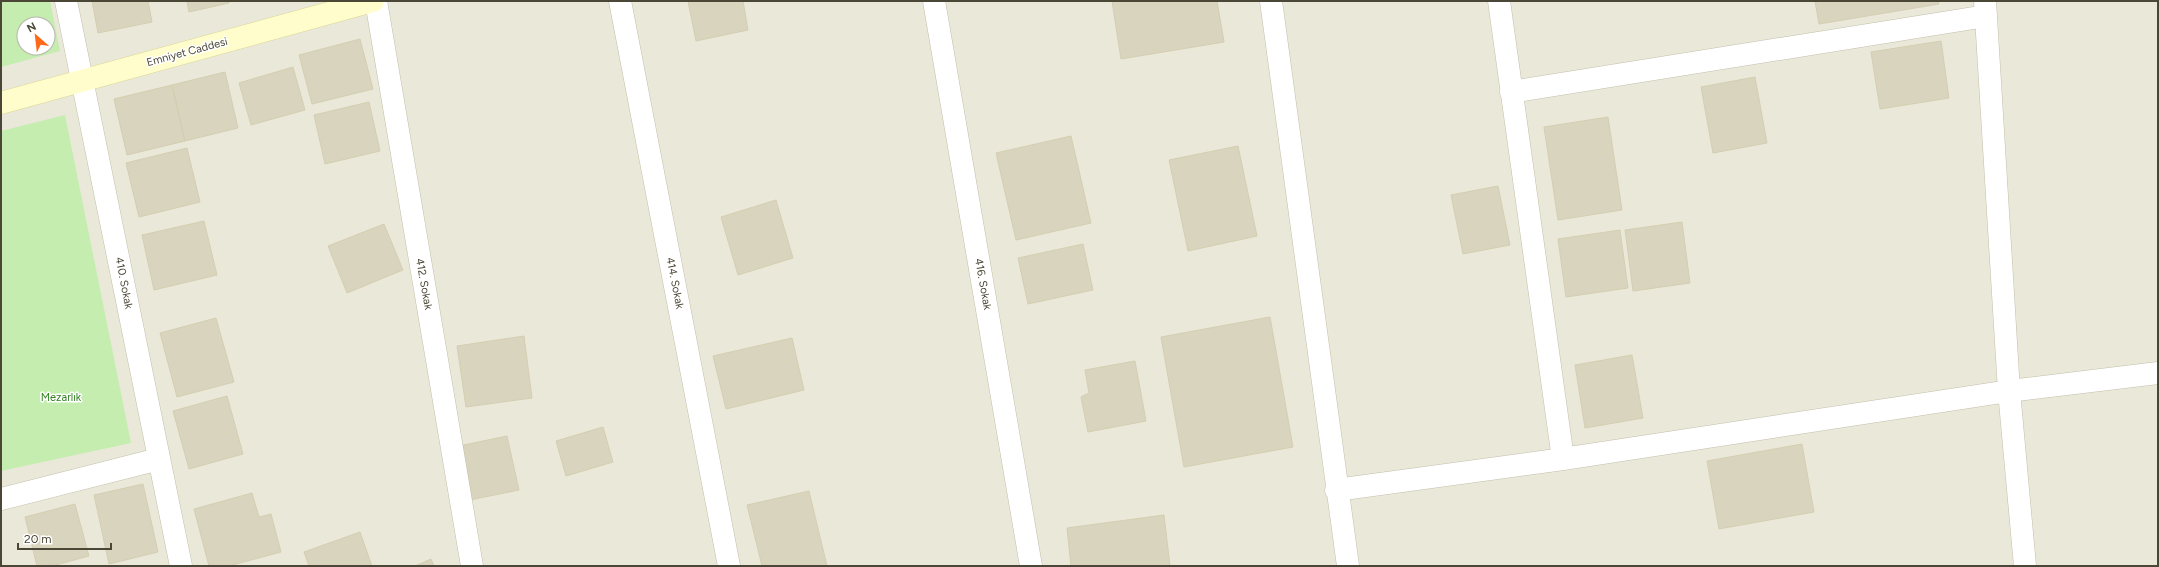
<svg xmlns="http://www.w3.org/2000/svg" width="2159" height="567" viewBox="0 0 2159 567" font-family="Figtree,sans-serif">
	<rect width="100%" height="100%" fill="#f6f5ea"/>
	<!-- residential -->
	<path fill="#eae8d8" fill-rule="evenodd" d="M 1,1 L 2158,1 L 2158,566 L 1,566 ZM 24,24 L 48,24 L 48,48 L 24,48 Z"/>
	<!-- green -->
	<path fill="#c5edb0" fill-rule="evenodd" d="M 1,1 L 50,1 L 60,51 L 1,67 ZM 24,24 L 48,24 L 48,48 L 24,48 Z
		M 65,115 L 131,443 L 1,471 L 1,131 Z"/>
	<!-- building -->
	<path fill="#d9d4be" stroke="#d4ceb1" d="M 92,1 L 148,1 L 152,22 L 98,33 Z
		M 187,1 L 229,1 L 229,3 L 189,12 Z
		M 688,1 L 743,1 L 748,30 L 696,41 Z
		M 1112,1 L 1217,1 L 1224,42 L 1121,59 Z
		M 1815,1 L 1938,1 L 1939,4 L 1819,24 Z
		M 360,39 L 373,89 L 312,104 L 299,55 Z
		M 1941,41 L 1949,98 L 1880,109 L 1871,52 Z
		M 293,67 L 305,110 L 251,125 L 239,83 Z
		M 225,72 L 238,128 L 185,141 L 172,85 Z
		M 1755,77 L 1767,143 L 1713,153 L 1701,87 Z
		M 172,85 L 185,141 L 127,155 L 114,99 Z
		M 369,102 L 380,151 L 325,164 L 314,115 Z
		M 1608,117 L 1622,210 L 1558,220 L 1544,127 Z
		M 1071,136 L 1091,223 L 1016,240 L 996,153 Z
		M 1238,146 L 1257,236 L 1188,251 L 1169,160 Z
		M 187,148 L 200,202 L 139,217 L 126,163 Z
		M 1498,186 L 1510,245 L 1463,254 L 1451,195 Z
		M 776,200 L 793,258 L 738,275 L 721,217 Z
		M 204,221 L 217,275 L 154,290 L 142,235 Z
		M 1682,222 L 1690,283 L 1633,291 L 1625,230 Z
		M 384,224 L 403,270 L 347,293 L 328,246 Z
		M 1620,230 L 1628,288 L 1566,297 L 1558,239 Z
		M 1083,244 L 1093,290 L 1028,304 L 1018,258 Z
		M 1270,317 L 1293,447 L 1184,467 L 1161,337 Z
		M 216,318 L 234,382 L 177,397 L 160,333 Z
		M 524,336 L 532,398 L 466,407 L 457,346 Z
		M 792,338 L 804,390 L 726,409 L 713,356 Z
		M 1632,355 L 1643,418 L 1585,428 L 1575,365 Z
		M 1135,361 L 1146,421 L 1088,432 L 1081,397 L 1089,393 L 1085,370 Z
		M 227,396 L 243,454 L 189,469 L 173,411 Z
		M 603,427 L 613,462 L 566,476 L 556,441 Z
		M 507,436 L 519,490 L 470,500 L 459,446 Z
		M 1802,444 L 1814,512 L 1719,529 L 1707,461 Z
		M 143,484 L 158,552 L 109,564 L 94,495 Z
		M 809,491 L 827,566 L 762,566 L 747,505 Z
		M 252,493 L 259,517 L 271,514 L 281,552 L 229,566 L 209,566 L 194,509 Z
		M 75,504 L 89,556 L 52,566 L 37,566 L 25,517 Z
		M 1164,515 L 1170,566 L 1071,566 L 1067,528 Z
		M 360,532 L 372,566 L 309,566 L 304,552 Z
		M 431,559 L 434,566 L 415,566 Z"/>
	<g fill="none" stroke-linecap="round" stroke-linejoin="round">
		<!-- street casing -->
		<g stroke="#c3bfac" stroke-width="23">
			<path id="street" d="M 66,1 L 181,566
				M 376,1 L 472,566
				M 620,1 L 729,566
				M 934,1 L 1031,566
				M 1271,1 L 1348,566
				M 1499,1 L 1563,459
				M 1985,1 L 2009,391 L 2025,566
				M 1511,92 L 1986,16
				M 1336,490 L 1563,459 L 2009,391 L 2158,373
				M 1,499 L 159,459"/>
		</g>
		<!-- secondary casing -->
		<g stroke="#d9d597" stroke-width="23">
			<path id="secondary" d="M 1,103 L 373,1"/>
		</g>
		<!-- street -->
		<use href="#street" stroke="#fff" stroke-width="22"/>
		<!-- secondary -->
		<use href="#secondary" stroke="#fffdcb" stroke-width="22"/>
	</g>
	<g text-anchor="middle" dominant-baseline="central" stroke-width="3" stroke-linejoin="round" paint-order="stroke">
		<!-- street labels -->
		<g font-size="11" fill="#4b4737" stroke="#fff">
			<text transform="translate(187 52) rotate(-15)">Emniyet Caddesi</text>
			<text transform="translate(124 283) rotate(79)">410. Sokak</text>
			<text transform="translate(675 283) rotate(79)">414. Sokak</text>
			<text transform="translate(424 284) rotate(80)">412. Sokak</text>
			<text transform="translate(983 284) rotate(80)">416. Sokak</text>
		</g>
		<!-- park labels -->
		<g font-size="11" fill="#358225" stroke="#fff">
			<text x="61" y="397">Mezarlık</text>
		</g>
	</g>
	<!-- border -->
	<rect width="2159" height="567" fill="none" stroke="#4b4737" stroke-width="4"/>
	<!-- north arrow -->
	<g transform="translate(36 36) rotate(332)"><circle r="19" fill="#ffffff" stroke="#b7b5af"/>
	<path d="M0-3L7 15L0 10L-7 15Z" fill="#ff6918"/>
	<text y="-6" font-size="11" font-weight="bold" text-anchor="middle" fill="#4b4737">N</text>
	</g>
	<!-- scale -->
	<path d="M18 543v6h93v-6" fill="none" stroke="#4b4737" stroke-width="2"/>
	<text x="24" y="543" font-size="12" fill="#4b4737" stroke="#ffffff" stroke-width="3" paint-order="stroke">20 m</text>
</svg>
